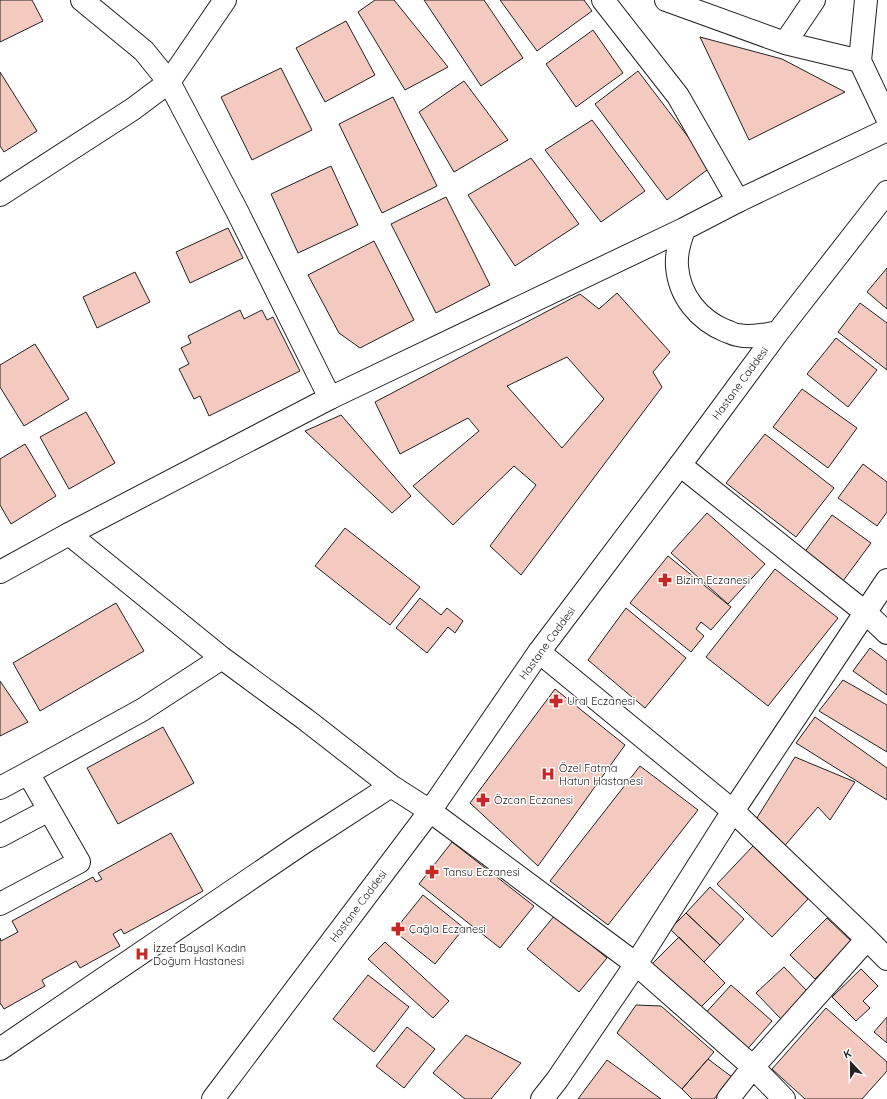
<svg xmlns="http://www.w3.org/2000/svg" width="887" height="1099" viewBox="0 0 887 1099" font-family="Quicksand,sans-serif">
	<rect width="100%" height="100%" fill="#fff"/>
	<!-- building -->
	<path fill="#f3c9c0" stroke="#222" fill-rule="evenodd" d="M 0,0 L 32,0 L 43,21 L 0,42 Z
		M 375,0 L 394,0 L 448,67 L 405,90 L 358,12 Z
		M 424,0 L 484,0 L 523,58 L 481,86 Z
		M 500,0 L 584,0 L 592,11 L 537,51 Z
		M 346,21 L 375,75 L 325,102 L 296,48 Z
		M 593,30 L 623,73 L 576,107 L 546,64 Z
		M 700,37 L 782,59 L 845,92 L 749,140 Z
		M 281,68 L 312,130 L 252,160 L 221,97 Z
		M 638,71 L 711,167 L 667,200 L 595,104 Z
		M 0,72 L 37,131 L 4,152 L 0,146 Z
		M 464,81 L 508,140 L 454,172 L 419,112 Z
		M 393,97 L 437,186 L 382,213 L 339,124 Z
		M 592,120 L 645,191 L 601,222 L 545,150 Z
		M 531,158 L 579,224 L 515,266 L 468,195 Z
		M 331,166 L 358,225 L 298,253 L 271,194 Z
		M 446,197 L 490,285 L 436,313 L 391,224 Z
		M 228,228 L 243,258 L 190,283 L 176,252 Z
		M 374,241 L 414,320 L 360,348 L 339,333 L 308,275 Z
		M 887,268 L 887,309 L 867,292 Z
		M 135,272 L 150,302 L 97,328 L 83,297 Z
		M 617,293 L 670,352 L 653,372 L 662,387 L 521,575 L 490,546 L 536,485 L 514,466 L 453,525 L 413,486 L 479,431 L 468,418 L 400,454 L 375,402 L 580,294 L 599,309 ZM 567,357 L 604,399 L 562,448 L 507,386 Z
		M 860,303 L 887,323 L 887,370 L 838,332 Z
		M 240,310 L 244,319 L 262,310 L 267,320 L 273,317 L 300,371 L 209,416 L 200,396 L 194,399 L 179,369 L 189,364 L 181,348 L 191,343 L 188,336 Z
		M 836,338 L 877,370 L 848,407 L 807,374 Z
		M 35,344 L 69,399 L 24,426 L 0,387 L 0,365 Z
		M 802,389 L 857,428 L 828,468 L 773,427 Z
		M 86,412 L 115,463 L 69,489 L 40,437 Z
		M 341,415 L 411,496 L 392,513 L 305,431 Z
		M 765,434 L 834,488 L 796,537 L 726,483 Z
		M 25,444 L 56,496 L 11,524 L 0,505 L 0,459 Z
		M 863,464 L 887,482 L 887,512 L 877,526 L 838,498 Z
		M 707,513 L 765,564 L 728,604 L 671,553 Z
		M 832,515 L 871,543 L 843,581 L 804,553 Z
		M 345,528 L 420,587 L 390,625 L 315,566 Z
		M 668,556 L 731,607 L 711,630 L 701,622 L 696,629 L 704,636 L 691,652 L 630,603 Z
		M 775,569 L 838,618 L 768,706 L 706,657 Z
		M 420,598 L 441,615 L 447,608 L 463,621 L 455,633 L 448,627 L 427,653 L 396,628 Z
		M 116,603 L 144,651 L 40,711 L 13,663 Z
		M 626,608 L 686,658 L 645,708 L 588,660 Z
		M 870,648 L 887,661 L 887,695 L 853,671 Z
		M 843,680 L 887,705 L 887,752 L 819,711 Z
		M 0,681 L 28,722 L 0,736 Z
		M 555,689 L 625,745 L 538,866 L 470,803 Z
		M 815,717 L 887,768 L 887,800 L 796,743 Z
		M 163,727 L 194,783 L 118,824 L 87,768 Z
		M 795,757 L 855,782 L 830,820 L 818,807 L 781,850 L 755,821 Z
		M 640,766 L 698,810 L 608,925 L 550,881 Z
		M 171,833 L 203,891 L 124,934 L 121,929 L 113,934 L 120,946 L 80,968 L 76,961 L 42,980 L 45,986 L 4,1009 L 1,1004 L 0,1004 L 0,938 L 1,941 L 18,932 L 12,921 L 93,877 L 96,882 L 102,879 L 98,873 Z
		M 452,842 L 534,906 L 500,948 L 419,884 Z
		M 753,846 L 808,899 L 772,937 L 717,884 Z
		M 710,887 L 744,919 L 720,945 L 686,913 Z
		M 423,895 L 464,928 L 435,964 L 394,931 Z
		M 686,913 L 720,945 L 704,962 L 670,929 Z
		M 555,915 L 607,958 L 579,992 L 527,949 Z
		M 827,918 L 852,942 L 815,979 L 790,955 Z
		M 679,937 L 725,983 L 697,1011 L 651,965 Z
		M 385,942 L 449,1001 L 433,1018 L 368,959 Z
		M 784,967 L 809,993 L 781,1019 L 756,993 Z
		M 861,969 L 878,986 L 863,1001 L 870,1008 L 856,1021 L 832,997 Z
		M 368,975 L 409,1007 L 374,1052 L 333,1019 Z
		M 731,985 L 772,1021 L 743,1054 L 702,1017 Z
		M 636,1005 L 661,1006 L 714,1052 L 682,1089 L 617,1033 Z
		M 826,1008 L 887,1062 L 887,1071 L 862,1099 L 805,1099 L 772,1069 Z
		M 887,1017 L 887,1043 L 874,1032 Z
		M 407,1027 L 435,1049 L 404,1088 L 376,1066 Z
		M 466,1035 L 521,1063 L 491,1099 L 465,1099 L 433,1073 Z
		M 708,1059 L 732,1077 L 714,1099 L 692,1099 L 682,1089 Z
		M 607,1060 L 661,1099 L 578,1099 Z"/>
	<g fill="none" stroke-linecap="round" stroke-linejoin="round">
		<!-- minor casing -->
		<g stroke="#222" stroke-width="24">
			<path id="minor" d="M 82,0 L 144,51 L 169,82 L 237,211 L 330,398
				M 603,0 L 678,96 L 738,201
				M 666,0 L 785,43 L 860,61 L 887,118
				M 785,43 L 814,0
				M 860,61 L 866,0
				M 0,195 L 133,109 L 169,82 L 225,0
				M 680,465 L 866,613 L 887,633
				M 69,534 L 222,658 L 305,719 L 391,786 L 430,811 L 636,964 L 753,1067 L 784,1099
				M 539,652 L 733,811 L 867,939 L 887,959
				M 0,788 L 28,773
				M 0,836 L 49,810
				M 0,904 L 79,862 L 28,773 L 142,710 L 222,658
				M 0,1049 L 300,845 L 391,786
				M 542,1099 L 557,1080 L 636,964 L 733,811 L 887,580
				M 728,1099 L 753,1067 L 867,939"/>
		</g>
		<!-- secondary casing -->
		<g stroke="#222" stroke-width="24">
			<path id="secondary" d="M 684,229 C 680,241 676,253 677,266 C 679,296 699,320 726,331 C 730,332 734,335 738,335 C 751,338 765,335 778,332
				M 0,572 L 69,534 L 330,398 L 684,229 L 738,201 L 887,130
				M 213,1099 L 430,811 L 539,652 L 680,465 L 778,332 L 887,192"/>
		</g>
		<!-- minor -->
		<use href="#minor" stroke="#fff" stroke-width="22"/>
		<!-- secondary -->
		<use href="#secondary" stroke="#fff" stroke-width="22"/>
	</g>
	<!-- icons -->
	<defs>
		<g id="pharmacy-bare" transform="scale(1.08)"><path d="M-2-6h4v4h4v4h-4v4h-4v-4h-4v-4h4Z" fill="#c62828" stroke="#fff" stroke-width="2.5" paint-order="stroke"/></g>
		<g id="hospital-bare" transform="scale(1.08)"><path d="M-5-5h3v3.5h4V-5h3V5h-3V1.5h-4V5h-3Z" fill="#c62828" stroke="#fff" stroke-width="2.5" paint-order="stroke"/></g>
	</defs>
	<g fill-rule="evenodd">
		<use href="#pharmacy-bare" x="665" y="580"/>
		<use href="#pharmacy-bare" x="556" y="701"/>
		<use href="#hospital-bare" x="548" y="774"/>
		<use href="#pharmacy-bare" x="483" y="800"/>
		<use href="#pharmacy-bare" x="432" y="872"/>
		<use href="#pharmacy-bare" x="398" y="929"/>
		<use href="#hospital-bare" x="142" y="954"/>
	</g>
	<g text-anchor="middle" dominant-baseline="central" stroke-width="3" stroke-linejoin="round" paint-order="stroke">
		<!-- street labels -->
		<g font-size="11" fill="#222" stroke="#fff">
			<text transform="translate(740 383) rotate(-54)">Hastane Caddesi</text>
			<text transform="translate(547 643) rotate(-54)">Hastane Caddesi</text>
			<text transform="translate(358 906) rotate(-53)">Hastane Caddesi</text>
		</g>
		<!-- poi labels -->
		<g font-size="11" fill="#222" stroke="#fff" text-anchor="start">
			<text x="676" y="580">Bizim Eczanesi</text>
			<text x="567" y="701">Ural Eczanesi</text>
			<text x="559" y="768">Özel Fatma<tspan x="559" dy="13">Hatun Hastanesi</tspan></text>
			<text x="494" y="800">Özcan Eczanesi</text>
			<text x="443" y="872">Tansu Eczanesi</text>
			<text x="409" y="929">Çağla Eczanesi</text>
			<text x="153" y="948">İzzet Baysal Kadın<tspan x="153" dy="13">Doğum Hastanesi</tspan></text>
		</g>
	</g>
	<!-- north arrow -->
	<g transform="translate(851 1063) rotate(338)" stroke="#ffffff" stroke-width="3" paint-order="stroke">
	<path d="M0-3L7 15L0 10L-7 15Z" fill="#222222"/>
	<text y="-6" font-size="11" font-weight="bold" text-anchor="middle" fill="#222222">K</text>
	</g>
</svg>
